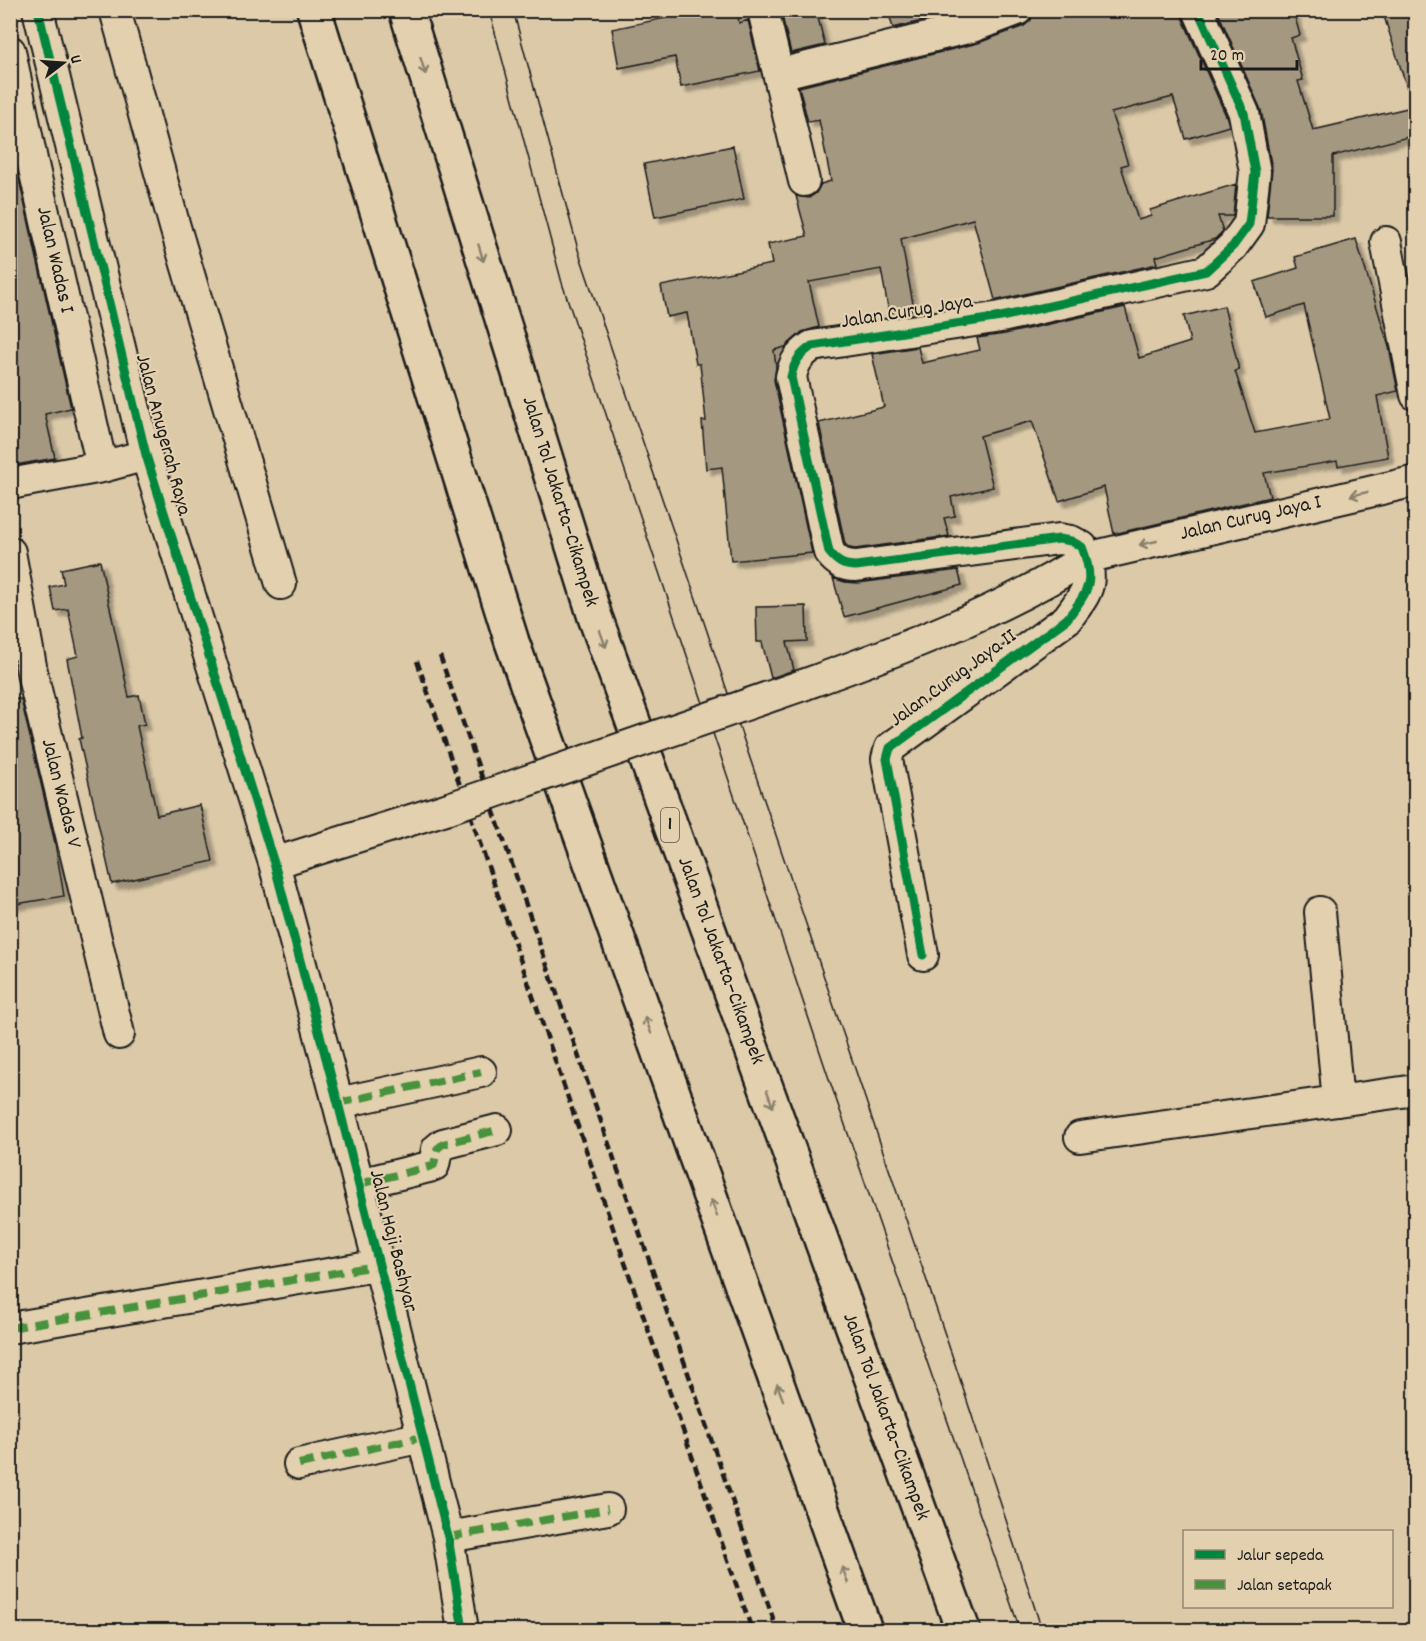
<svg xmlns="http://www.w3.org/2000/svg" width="1426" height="1641" viewBox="0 0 1426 1641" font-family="Dekko,sans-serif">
	<defs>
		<filter id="shadow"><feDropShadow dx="5.5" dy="5.5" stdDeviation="1.5" flood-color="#0004"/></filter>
	</defs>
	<rect width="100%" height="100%" fill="#dbc9a8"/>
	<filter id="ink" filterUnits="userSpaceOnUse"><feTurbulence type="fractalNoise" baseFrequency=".0167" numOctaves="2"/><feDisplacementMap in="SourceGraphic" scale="12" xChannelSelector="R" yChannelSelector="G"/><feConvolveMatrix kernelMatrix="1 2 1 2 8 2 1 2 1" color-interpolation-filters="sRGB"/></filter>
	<g filter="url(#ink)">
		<!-- building -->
		<path fill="#a59881" stroke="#1c1c1c" stroke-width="1.5" filter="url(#shadow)" d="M 704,10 L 737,10 L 739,23 L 748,20 L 760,71 L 681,87 L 675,57 L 619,68 L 612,29 Z
			M 785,10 L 816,10 L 825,45 L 791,53 L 781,12 Z
			M 888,10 L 967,10 L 893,28 Z
			M 1034,10 L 1181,10 L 1182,17 L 1227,118 L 1229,126 L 1186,139 L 1173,97 L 1111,113 L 1128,164 L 1121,166 L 1138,220 L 1151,216 L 1150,210 L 1236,184 L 1233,216 L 1218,216 L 1223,231 L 1215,239 L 1155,257 L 1157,264 L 998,300 L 995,300 L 973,219 L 901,239 L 914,309 L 889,313 L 881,269 L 809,282 L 819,327 L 802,332 L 785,347 L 774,350 L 776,367 L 774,380 L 812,553 L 731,561 L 722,467 L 706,469 L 702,421 L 706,421 L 700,364 L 696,364 L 687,313 L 667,317 L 661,286 L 772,264 L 768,244 L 807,236 L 796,196 L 809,198 L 816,193 L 821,184 L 831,181 L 819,120 L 808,122 L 799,87 L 978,43 L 1024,26 L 1031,20 Z
			M 1217,10 L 1293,10 L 1300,35 L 1291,38 L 1303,80 L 1298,81 L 1313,130 L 1416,106 L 1416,135 L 1333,156 L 1333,216 L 1267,216 L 1272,169 L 1261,110 Z
			M 1382,10 L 1416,10 L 1416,96 L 1410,97 Z
			M 733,146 L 744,199 L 655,217 L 644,164 Z
			M 10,175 L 18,175 L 71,408 L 45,414 L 55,458 L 10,466 Z
			M 1356,239 L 1389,347 L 1398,391 L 1377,396 L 1388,457 L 1338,466 L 1337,461 L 1264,473 L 1270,497 L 1114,534 L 1104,487 L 1059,501 L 1032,421 L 980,436 L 993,487 L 951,497 L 955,516 L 944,518 L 949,536 L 855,549 L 850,548 L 845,544 L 819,423 L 884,407 L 872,354 L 918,347 L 922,363 L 980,350 L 977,338 L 1005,334 L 1125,307 L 1139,358 L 1190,342 L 1184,316 L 1224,306 L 1239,370 L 1235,371 L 1255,433 L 1330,419 L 1304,305 L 1266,317 L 1254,282 L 1298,268 L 1295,257 Z
			M 100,561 L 129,697 L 139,695 L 145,724 L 137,726 L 157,815 L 200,805 L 213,861 L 112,884 L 79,739 L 82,738 L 67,659 L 78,656 L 68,609 L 55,611 L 50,587 L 64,584 L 61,569 Z
			M 958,570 L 962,585 L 844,617 L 833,578 L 845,582 L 858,583 Z
			M 806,606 L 807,641 L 787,642 L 794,670 L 771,678 L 762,642 L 757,642 L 756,607 Z
			M 10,699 L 21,699 L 55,843 L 64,896 L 10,905 Z"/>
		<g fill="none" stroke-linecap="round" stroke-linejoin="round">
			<!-- minor casing -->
			<g stroke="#1c1c1c" stroke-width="34">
				<path id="minor" d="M 38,10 L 146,455 L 274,863 L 338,1103 L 448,1537 L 463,1630
					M 115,10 L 175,227 L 281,584
					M 763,10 L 804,181
					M 10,51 L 32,160 L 102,467
					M 779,74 L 972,27 L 1017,10
					M 1386,242 L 1416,395
					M 10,484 L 102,467 L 146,455
					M 10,552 L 33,677 L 119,1034
					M 803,685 C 900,650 998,613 1086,558 L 1416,481
					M 274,863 L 449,808
					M 1320,912 L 1338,1101
					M 923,955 L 887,759 L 890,748 L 1067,619 C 1088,591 1096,583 1082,547 L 1071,541 L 1059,539 L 856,566 C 843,566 837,562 829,552 L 791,377 C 794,362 799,355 812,346 L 1001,317 L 1206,271 L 1233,246 L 1249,224 L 1255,172 L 1244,113 L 1198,10
					M 338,1103 L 481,1072
					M 1080,1137 L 1416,1090
					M 359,1184 L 429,1167 L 434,1165 L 437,1149 L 443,1144 L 497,1130
					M 10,1328 L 381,1265
					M 299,1464 L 423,1437
					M 448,1537 L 608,1509"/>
			</g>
			<!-- highway casing -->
			<g stroke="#1c1c1c" stroke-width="38">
				<path id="highway" d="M 314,10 L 512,642 L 865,1630
					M 406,10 L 595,617 L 963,1630"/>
			</g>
			<!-- minor -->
			<use href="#minor" stroke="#e3d0ae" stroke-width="30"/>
			<!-- highway -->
			<use href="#highway" stroke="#e3d0ae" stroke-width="33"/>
			<!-- tram -->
			<path stroke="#1c1c1c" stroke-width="1.5" d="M 489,10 L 562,283 L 827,1073 L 1020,1630
				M 513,10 L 579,253 L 957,1370 L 1042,1630"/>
			<!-- rail -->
			<path stroke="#1c1c1c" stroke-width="4.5" stroke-dasharray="9 4.5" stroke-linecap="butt" d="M 440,656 L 777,1630
				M 417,661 L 752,1630"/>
			<!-- minor-bridge casing -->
			<g stroke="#1c1c1c" stroke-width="34" stroke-linecap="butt">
				<path id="minor-bridge" d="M 449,808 L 803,685"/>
			</g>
			<!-- minor-bridge -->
			<use href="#minor-bridge" stroke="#e3d0ae" stroke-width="30"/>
			<!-- quiet -->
			<path stroke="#49923c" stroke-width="8" stroke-dasharray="15 8" stroke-linecap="butt" d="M 338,1103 L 481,1072
				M 359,1184 L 429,1167 L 434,1165 L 437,1149 L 443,1144 L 497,1130
				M 10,1328 L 381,1265
				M 299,1464 L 423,1437
				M 448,1537 L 608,1509"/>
			<!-- cycleway casing -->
			<g stroke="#e3d0ae" stroke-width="13">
				<path id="cycleway" d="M 38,10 L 146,455 L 274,863 L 338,1103 L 448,1537 L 463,1630
					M 923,955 L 887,759 L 890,748 L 1067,619 C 1088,591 1096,583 1082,547 L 1071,541 L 1059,539 L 856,566 C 843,566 837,562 829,552 L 791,377 C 794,362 799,355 812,346 L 1001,317 L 1206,271 L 1233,246 L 1249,224 L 1255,172 L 1244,113 L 1198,10"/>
			</g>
			<!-- cycleway -->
			<use href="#cycleway" stroke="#00873e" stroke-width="9"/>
		</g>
		<!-- one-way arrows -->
		<defs><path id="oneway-shaft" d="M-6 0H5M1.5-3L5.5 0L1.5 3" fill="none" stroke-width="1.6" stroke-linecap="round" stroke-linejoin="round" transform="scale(1.5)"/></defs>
		<g stroke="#897f6c">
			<use href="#oneway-shaft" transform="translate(423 66) rotate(73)"/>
			<use href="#oneway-shaft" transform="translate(481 253) rotate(73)"/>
			<use href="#oneway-shaft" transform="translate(1359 494) rotate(167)"/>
			<use href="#oneway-shaft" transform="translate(1148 543) rotate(167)"/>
			<use href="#oneway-shaft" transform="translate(603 639) rotate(70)"/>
			<use href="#oneway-shaft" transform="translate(648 1025) rotate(-110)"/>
			<use href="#oneway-shaft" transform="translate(770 1099) rotate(70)"/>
			<use href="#oneway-shaft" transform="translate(714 1208) rotate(-110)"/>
			<use href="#oneway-shaft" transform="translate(780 1392) rotate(-110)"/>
			<use href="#oneway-shaft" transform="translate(845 1575) rotate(-110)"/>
		</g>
	</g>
	<g text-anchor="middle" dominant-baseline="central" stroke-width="4.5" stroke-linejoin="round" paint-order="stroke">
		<!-- shield labels -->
		<rect fill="#e3d0ae" stroke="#585248" stroke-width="1.5" x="661" y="808" width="18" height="34" rx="4.5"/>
		<g font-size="20" font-weight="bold" fill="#1c1c1c">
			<text x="670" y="825">1</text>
		</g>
		<!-- street labels -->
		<g font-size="21" fill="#1c1c1c" stroke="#e3d0ae">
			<text transform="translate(54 260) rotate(77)">Jalan Wadas I</text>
			<text transform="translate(907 313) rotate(-9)">Jalan Curug Jaya</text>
			<text transform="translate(162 435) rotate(75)">Jalan Anugerah Raya</text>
			<text transform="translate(559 502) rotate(73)">Jalan Tol Jakarta–Cikampek</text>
			<text transform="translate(1251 519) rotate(-13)">Jalan Curug Jaya I</text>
			<text transform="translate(954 679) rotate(-36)">Jalan Curug Jaya II</text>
			<text transform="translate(60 794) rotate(76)">Jalan Wadas V</text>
			<text transform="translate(720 961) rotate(70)">Jalan Tol Jakarta–Cikampek</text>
			<text transform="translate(392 1241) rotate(76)">Jalan Haji Bashyar</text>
			<text transform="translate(885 1417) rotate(70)">Jalan Tol Jakarta–Cikampek</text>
		</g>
	</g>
	<!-- margin -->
	<rect width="1426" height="1641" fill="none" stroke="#e3d0ae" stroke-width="36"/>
	<rect x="18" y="18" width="1390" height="1605" fill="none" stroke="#1c1c1c" stroke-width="2" filter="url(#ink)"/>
	<!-- legend -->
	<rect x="1183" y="1530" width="210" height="78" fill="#e3d0ae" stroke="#938874" stroke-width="1.5"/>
	<rect x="1195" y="1550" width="30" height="9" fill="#00873e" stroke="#938874" stroke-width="1.5"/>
	<text x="1237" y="1560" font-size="18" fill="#1c1c1c">Jalur sepeda</text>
	<rect x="1195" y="1580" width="30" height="9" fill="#49923c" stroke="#938874" stroke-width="1.5"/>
	<text x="1237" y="1590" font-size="18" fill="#1c1c1c">Jalan setapak</text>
	<!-- north arrow -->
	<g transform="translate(63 63) rotate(73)" stroke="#e3d0ae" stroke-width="4.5" paint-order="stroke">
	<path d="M0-4.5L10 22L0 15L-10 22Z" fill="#1c1c1c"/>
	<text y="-9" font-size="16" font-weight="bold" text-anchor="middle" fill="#1c1c1c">U</text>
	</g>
	<!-- scale -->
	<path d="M1201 60v9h96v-9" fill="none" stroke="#1c1c1c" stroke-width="3"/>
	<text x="1210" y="60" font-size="18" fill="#1c1c1c" stroke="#e3d0ae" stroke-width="4.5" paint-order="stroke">20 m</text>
</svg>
